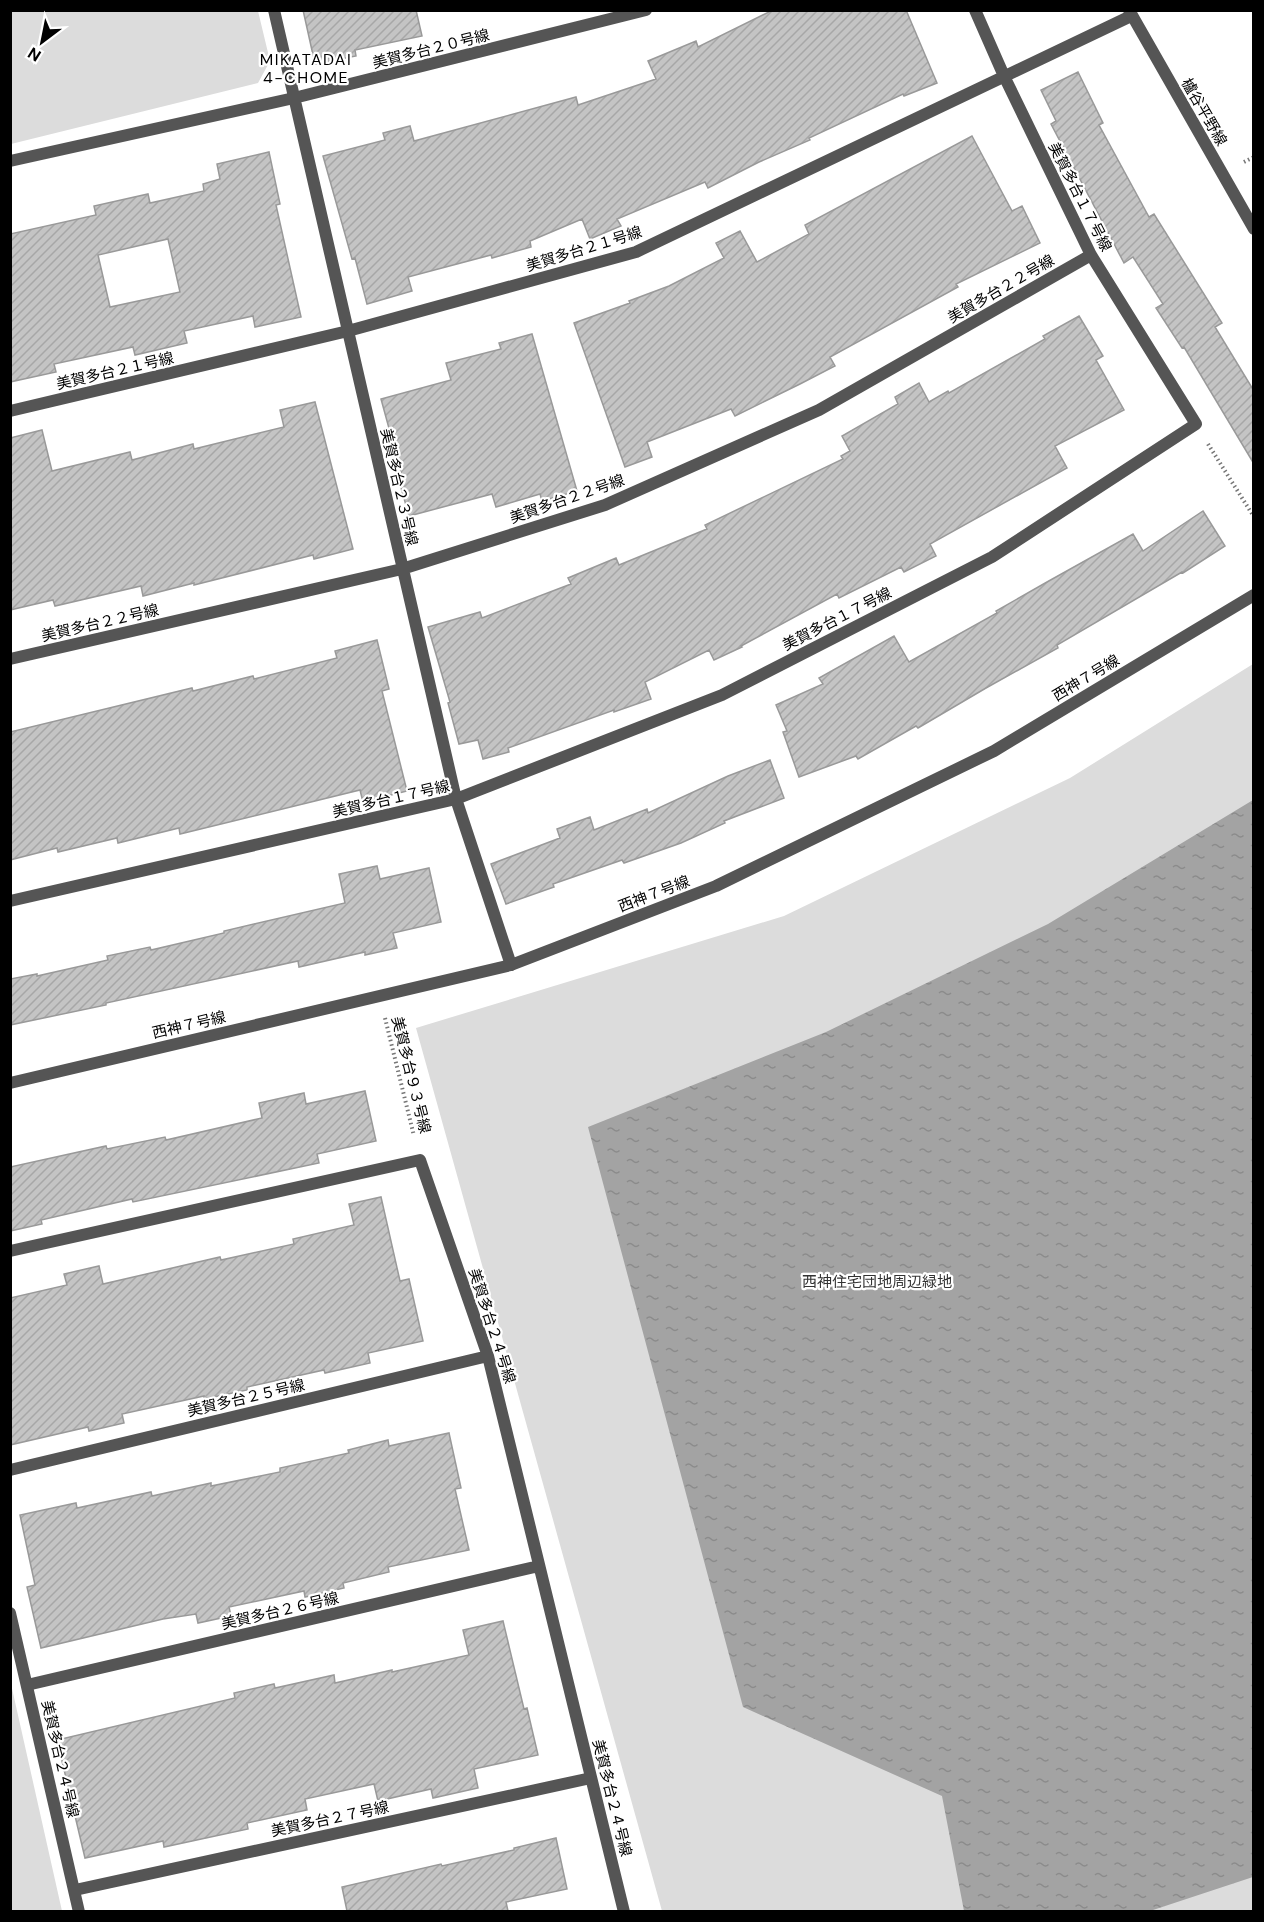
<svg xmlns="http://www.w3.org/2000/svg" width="1264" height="1922" viewBox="0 0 1264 1922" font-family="'DM Sans','Noto Sans JP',sans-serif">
	<defs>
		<pattern id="water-ripples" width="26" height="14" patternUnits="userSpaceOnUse" patternTransform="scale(1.5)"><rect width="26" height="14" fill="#a3a3a3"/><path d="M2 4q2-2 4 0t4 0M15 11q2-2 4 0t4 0" fill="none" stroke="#8b8b8b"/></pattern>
		<pattern id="building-hatch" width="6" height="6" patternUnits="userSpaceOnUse" patternTransform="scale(1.5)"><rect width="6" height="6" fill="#c4c4c4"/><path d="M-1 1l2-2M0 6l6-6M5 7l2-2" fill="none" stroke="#a7a7a7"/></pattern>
	</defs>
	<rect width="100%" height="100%" fill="#fff"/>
	<!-- green -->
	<path fill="#dcdcdc" d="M 10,11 L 258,11 L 270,61 L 258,83 L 11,144 Z
		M 1253,664 L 1253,1911 L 662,1911 L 416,1028 L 784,916 L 1070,778 Z
		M 11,1684 L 62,1911 L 11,1911 Z"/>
	<!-- water -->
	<path fill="url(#water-ripples)" d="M 1253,800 L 1253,1877 L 1150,1911 L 964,1911 L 942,1796 L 743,1707 L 588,1127 L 826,1032 L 1048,924 Z"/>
	<!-- building -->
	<path fill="url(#building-hatch)" stroke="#999" stroke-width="1.5" fill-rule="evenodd" d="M 303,10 L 416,10 L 422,36 L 355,50 L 356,56 L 315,64 Z
		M 773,10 L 906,10 L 937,83 L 904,96 L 903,94 L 809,138 L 810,140 L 759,162 L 708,188 L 705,182 L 617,219 L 621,226 L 590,239 L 582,219 L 530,241 L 531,247 L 492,258 L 491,255 L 408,277 L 412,291 L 367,304 L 355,258 L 352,259 L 323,156 L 385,140 L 383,133 L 410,126 L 414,141 L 576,97 L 578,105 L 656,79 L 648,61 L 696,41 L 698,47 Z
		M 1078,72 L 1103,123 L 1099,125 L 1149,217 L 1154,214 L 1222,323 L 1215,327 L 1254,391 L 1254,464 L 1184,347 L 1182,348 L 1156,308 L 1163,304 L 1133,257 L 1124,263 L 1051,124 L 1056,121 L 1041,90 Z
		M 972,136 L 1012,211 L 1022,206 L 1040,243 L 956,284 L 958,287 L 830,357 L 835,366 L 800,384 L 735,416 L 731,409 L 647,442 L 652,457 L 625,467 L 574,323 L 630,303 L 629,301 L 669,286 L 724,258 L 716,243 L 740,231 L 757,262 L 809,234 L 805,225 Z
		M 269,152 L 280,204 L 276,205 L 301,317 L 255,327 L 253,316 L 184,331 L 187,343 L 135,355 L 133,347 L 54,364 L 56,372 L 10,382 L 10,234 L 96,215 L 94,206 L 148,194 L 150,203 L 204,191 L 203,184 L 220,179 L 217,164 ZM 168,239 L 180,292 L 110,307 L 98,255 Z
		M 1079,316 L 1103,356 L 1096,360 L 1124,410 L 1055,446 L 1067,468 L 930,544 L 936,556 L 904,572 L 901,567 L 839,598 L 837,594 L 741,646 L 742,647 L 714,660 L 709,650 L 645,682 L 651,699 L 614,712 L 614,710 L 508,748 L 509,752 L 483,759 L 478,740 L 459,744 L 448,703 L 450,702 L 428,627 L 480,612 L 482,618 L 571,584 L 568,578 L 616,558 L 619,565 L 707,529 L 705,525 L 843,459 L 841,456 L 850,451 L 842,436 L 898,404 L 895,397 L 919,383 L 929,402 L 948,391 L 949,393 L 1045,339 L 1043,336 Z
		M 532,334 L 577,491 L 542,501 L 540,494 L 496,507 L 492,494 L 409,516 L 398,477 L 402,476 L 381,399 L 451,380 L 446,363 L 501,349 L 499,343 Z
		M 315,402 L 353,549 L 314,559 L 313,555 L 194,585 L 194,583 L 143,596 L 141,586 L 55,606 L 53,600 L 10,610 L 10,438 L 42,430 L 52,471 L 130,452 L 132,460 L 193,444 L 194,449 L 284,427 L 280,410 Z
		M 1203,511 L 1225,546 L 1183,573 L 1182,572 L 1057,645 L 1058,648 L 986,688 L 918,728 L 916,726 L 858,759 L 856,756 L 799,777 L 783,732 L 787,731 L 776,705 L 823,684 L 819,678 L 894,636 L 909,662 L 997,613 L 996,611 L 1047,582 L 1133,534 L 1143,551 Z
		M 377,640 L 389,689 L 382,691 L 407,791 L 363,802 L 360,790 L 180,834 L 179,828 L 118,843 L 117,838 L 58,852 L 57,848 L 10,860 L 10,732 L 192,688 L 193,691 L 253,676 L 254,679 L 337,658 L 335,651 Z
		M 770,760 L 784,798 L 724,821 L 725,823 L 681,843 L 624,863 L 622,860 L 553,884 L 554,887 L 506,904 L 491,864 L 560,838 L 557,829 L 590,817 L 594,830 L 647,809 L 648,813 L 728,776 Z
		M 377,866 L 380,879 L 429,868 L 441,922 L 393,933 L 397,948 L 365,955 L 365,952 L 299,967 L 298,961 L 106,1003 L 106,1005 L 10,1025 L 10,979 L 37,974 L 37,976 L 108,960 L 107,956 L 150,947 L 151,950 L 224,933 L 224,931 L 345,903 L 339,874 Z
		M 365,1091 L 376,1141 L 317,1154 L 319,1163 L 133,1202 L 132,1199 L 41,1220 L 42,1224 L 10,1231 L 10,1167 L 106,1146 L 107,1149 L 165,1137 L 166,1140 L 262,1118 L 259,1103 L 304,1093 L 306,1104 Z
		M 381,1197 L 400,1281 L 409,1279 L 423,1341 L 368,1353 L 370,1363 L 325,1373 L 324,1370 L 247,1387 L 247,1390 L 204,1399 L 204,1396 L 122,1414 L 124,1423 L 89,1431 L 88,1427 L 10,1445 L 10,1298 L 67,1285 L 64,1274 L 99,1266 L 103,1284 L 220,1257 L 221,1260 L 294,1244 L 293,1239 L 354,1225 L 349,1204 Z
		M 449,1433 L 461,1488 L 455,1489 L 469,1550 L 388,1567 L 389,1572 L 343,1583 L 344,1588 L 305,1597 L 304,1591 L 229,1607 L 231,1616 L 198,1623 L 196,1614 L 163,1619 L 41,1648 L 27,1587 L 35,1585 L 20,1515 L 76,1503 L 77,1508 L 151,1492 L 152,1496 L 211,1483 L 211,1486 L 280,1472 L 280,1468 L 349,1453 L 348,1450 L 388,1440 L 389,1446 Z
		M 503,1621 L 524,1709 L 527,1708 L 538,1755 L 474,1769 L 478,1788 L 433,1798 L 431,1789 L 378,1801 L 374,1784 L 305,1799 L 307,1810 L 247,1823 L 248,1829 L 164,1847 L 163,1841 L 85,1858 L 57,1740 L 235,1698 L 234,1693 L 274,1684 L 275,1688 L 334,1675 L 335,1683 L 392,1670 L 392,1672 L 469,1655 L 463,1630 Z
		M 556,1838 L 567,1889 L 506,1902 L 508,1911 L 347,1911 L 342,1887 L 441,1864 L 442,1866 L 514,1850 L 514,1848 Z"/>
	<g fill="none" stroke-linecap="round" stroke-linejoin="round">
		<!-- path -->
		<path stroke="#777" stroke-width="4" stroke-dasharray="1.5 3" stroke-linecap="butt" d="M 1244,162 L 1254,157
			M 1208,444 L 1254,517
			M 385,1018 L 414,1136"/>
		<!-- minor -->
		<path stroke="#555" stroke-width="12" d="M 274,10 L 456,799 L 511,965
			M 10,161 L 294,98 L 646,10
			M 10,411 L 348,331 L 636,252 L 1131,16
			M 10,659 L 402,569 L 605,505 L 819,410 L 1091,255
			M 10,901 L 456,799 L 722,695 L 992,557 L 1196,424 L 1091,255 L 1004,76 L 975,10
			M 10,1251 L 420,1160 L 488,1356 L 624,1912
			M 10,1470 L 488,1356
			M 10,1613 L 79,1912
			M 27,1685 L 539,1566
			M 75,1890 L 591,1778"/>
		<!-- tertiary -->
		<path stroke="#555" stroke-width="12" d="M 1129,10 L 1254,229
			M 10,1083 L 511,965 L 716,886 L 994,751 L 1254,595"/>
	</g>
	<g text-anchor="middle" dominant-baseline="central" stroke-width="4.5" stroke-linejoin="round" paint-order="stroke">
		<!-- street labels -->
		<g font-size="15" fill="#000" stroke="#fff">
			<text transform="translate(431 49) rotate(-14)">美賀多台２０号線</text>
			<text transform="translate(1204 112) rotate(60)">櫨谷平野線</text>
			<text transform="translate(1080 197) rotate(63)">美賀多台１７号線</text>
			<text transform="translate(584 249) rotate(-17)">美賀多台２１号線</text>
			<text transform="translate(1001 289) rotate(-30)">美賀多台２２号線</text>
			<text transform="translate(115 371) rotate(-13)">美賀多台２１号線</text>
			<text transform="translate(399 487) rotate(77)">美賀多台２３号線</text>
			<text transform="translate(567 499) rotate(-19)">美賀多台２２号線</text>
			<text transform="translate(837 619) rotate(-27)">美賀多台１７号線</text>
			<text transform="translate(100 623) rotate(-13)">美賀多台２２号線</text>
			<text transform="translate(1086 678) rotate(-31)">西神７号線</text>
			<text transform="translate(391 799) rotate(-13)">美賀多台１７号線</text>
			<text transform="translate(654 894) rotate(-21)">西神７号線</text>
			<text transform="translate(189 1025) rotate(-13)">西神７号線</text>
			<text transform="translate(411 1075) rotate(76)">美賀多台９３号線</text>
			<text transform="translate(492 1326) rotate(72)">美賀多台２４号線</text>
			<text transform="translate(246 1398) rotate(-13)">美賀多台２５号線</text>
			<text transform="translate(280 1611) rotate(-13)">美賀多台２６号線</text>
			<text transform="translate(60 1759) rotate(77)">美賀多台２４号線</text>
			<text transform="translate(612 1798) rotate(76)">美賀多台２４号線</text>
			<text transform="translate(330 1819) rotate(-12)">美賀多台２７号線</text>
		</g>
		<!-- park labels -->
		<g font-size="15" fill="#333" stroke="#fff">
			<text x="877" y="1282">西神住宅団地周辺緑地</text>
		</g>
		<!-- neighbourhood labels -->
		<g font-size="16" letter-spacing="1.5" fill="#000" stroke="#fff">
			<text x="306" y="59">MIKATADAI<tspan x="306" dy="18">4-CHOME</tspan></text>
		</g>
	</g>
	<!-- border -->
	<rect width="1264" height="1922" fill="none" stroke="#000000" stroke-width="24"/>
	<!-- north arrow -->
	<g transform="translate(42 42) rotate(212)" stroke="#ffffff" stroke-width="4.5" paint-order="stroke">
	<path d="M0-4.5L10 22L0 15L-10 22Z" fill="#000000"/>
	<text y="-9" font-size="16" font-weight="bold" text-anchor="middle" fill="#000000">N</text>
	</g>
</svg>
